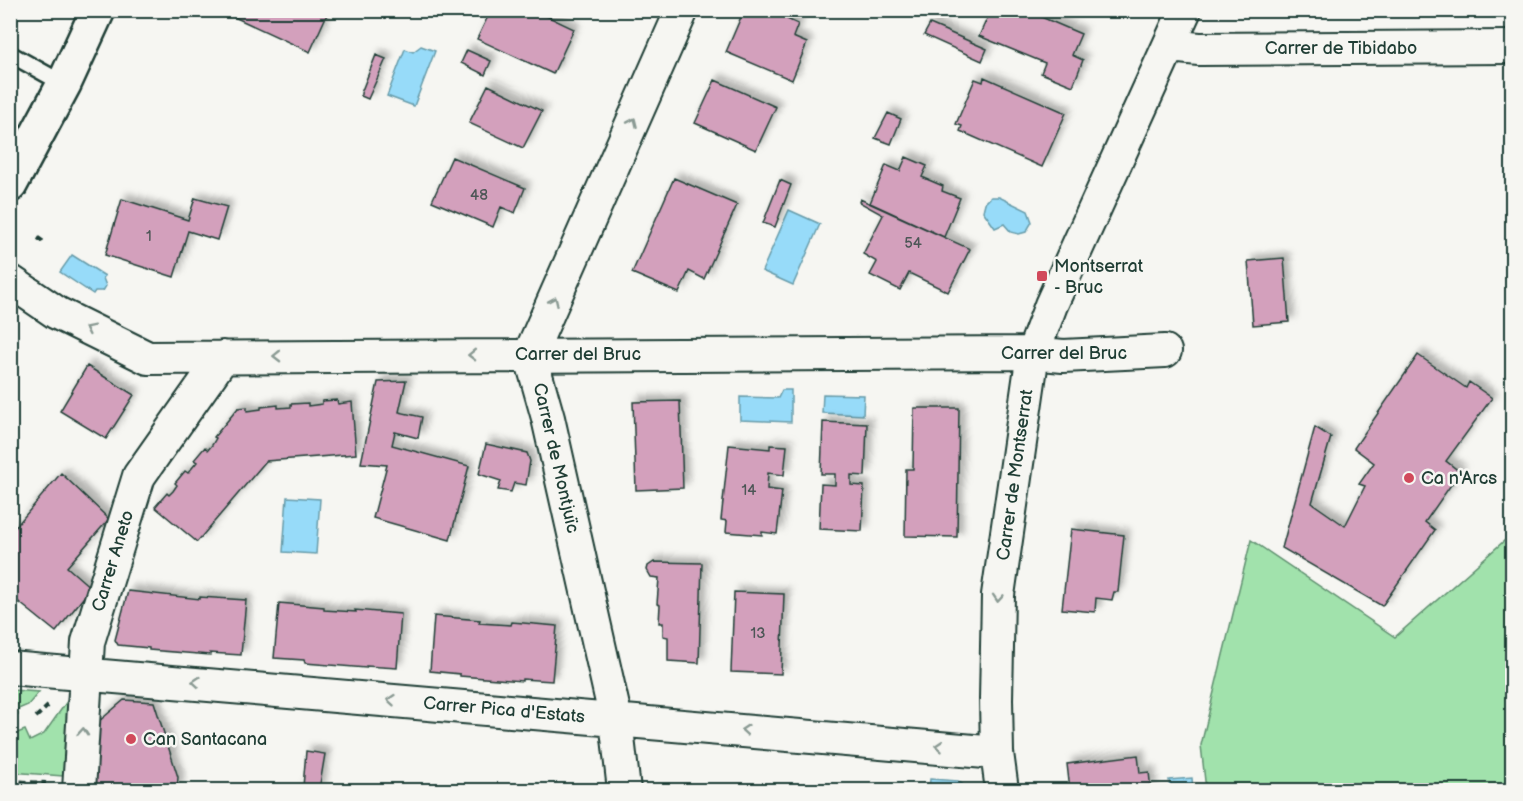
<svg xmlns="http://www.w3.org/2000/svg" width="1523" height="801" viewBox="0 0 1523 801" font-family="'Balsamiq Sans',sans-serif">
	<defs>
		<filter id="shadow"><feDropShadow dx="5.5" dy="-5.5" stdDeviation="3" flood-color="#0004"/></filter>
	</defs>
	<rect width="100%" height="100%" fill="#f6f6f2"/>
	<filter id="ink" filterUnits="userSpaceOnUse"><feTurbulence type="fractalNoise" baseFrequency=".0167" numOctaves="2"/><feDisplacementMap in="SourceGraphic" scale="12" xChannelSelector="R" yChannelSelector="G"/><feConvolveMatrix kernelMatrix="1 2 1 2 8 2 1 2 1" color-interpolation-filters="sRGB"/></filter>
	<g filter="url(#ink)">
		<!-- green -->
		<path fill="#a1e2ac" stroke="#609070" stroke-width="1.5" d="M 1512,534 L 1512,790 L 1206,790 L 1201,745 L 1251,540 L 1395,637 Z
			M 11,690 L 39,692 L 28,705 L 16,710 L 18,714 L 11,718 Z
			M 70,697 L 63,776 L 11,772 L 10,733 L 12,735 L 25,730 L 30,741 L 44,734 Z"/>
		<!-- water -->
		<path fill="#97dbf9" stroke="#679caa" stroke-width="1.5" d="M 421,46 L 435,51 L 414,106 L 387,96 L 405,49 L 413,52 Z
			M 991,197 L 999,197 L 1028,211 L 1032,222 L 1026,232 L 1019,234 L 1011,232 L 1004,224 L 995,228 L 983,211 L 985,203 Z
			M 789,210 L 820,224 L 793,285 L 762,271 Z
			M 72,255 L 105,276 L 103,278 L 106,286 L 103,291 L 95,291 L 93,294 L 60,272 Z
			M 782,390 L 791,390 L 791,422 L 740,420 L 740,397 L 778,398 Z
			M 823,394 L 864,395 L 863,415 L 822,413 Z
			M 287,497 L 320,499 L 316,554 L 283,552 Z
			M 1192,778 L 1193,790 L 1170,790 L 1169,780 Z
			M 930,779 L 958,781 L 970,790 L 929,790 Z"/>
		<!-- building -->
		<path fill="#d3a0bc" stroke="#1f3d34" stroke-width="1.5" filter="url(#shadow)" d="M 219,10 L 329,10 L 310,52 Z
			M 491,10 L 534,10 L 574,29 L 553,74 L 477,39 Z
			M 744,10 L 767,10 L 798,24 L 793,37 L 807,43 L 792,80 L 726,52 Z
			M 991,10 L 1025,10 L 1081,34 L 1072,55 L 1083,60 L 1073,86 L 1041,73 L 1045,63 L 979,36 Z
			M 930,24 L 987,49 L 982,61 L 924,35 Z
			M 467,50 L 491,61 L 485,75 L 461,63 Z
			M 376,55 L 386,59 L 368,99 L 361,96 L 361,93 Z
			M 984,77 L 1066,113 L 1042,167 L 960,131 L 962,126 L 956,124 L 975,79 L 983,82 Z
			M 715,80 L 776,107 L 756,150 L 695,123 Z
			M 488,85 L 542,111 L 523,148 L 469,123 Z
			M 888,113 L 901,119 L 891,144 L 875,138 Z
			M 452,157 L 525,188 L 515,213 L 501,207 L 493,227 L 432,201 Z
			M 906,157 L 927,166 L 922,177 L 943,186 L 942,191 L 960,198 L 944,237 L 870,203 L 886,165 L 900,171 Z
			M 674,178 L 737,205 L 704,279 L 689,271 L 679,293 L 632,273 Z
			M 780,180 L 791,185 L 775,227 L 763,223 Z
			M 195,198 L 227,207 L 217,240 L 188,231 L 174,277 L 105,255 L 122,199 L 188,220 Z
			M 860,199 L 970,249 L 948,292 L 909,273 L 900,290 L 870,275 L 877,262 L 863,254 L 883,215 L 859,202 Z
			M 1284,258 L 1289,322 L 1253,325 L 1248,261 Z
			M 1418,355 L 1466,388 L 1469,382 L 1492,398 L 1446,461 L 1460,472 L 1425,522 L 1435,530 L 1382,606 L 1282,548 L 1315,427 L 1331,437 L 1312,503 L 1345,526 L 1365,486 L 1359,484 L 1374,463 L 1354,448 Z
			M 87,366 L 134,395 L 106,439 L 60,411 Z
			M 406,381 L 399,412 L 422,417 L 418,438 L 395,432 L 392,445 L 469,466 L 450,540 L 373,518 L 387,465 L 361,463 L 378,382 Z
			M 337,400 L 338,404 L 352,402 L 356,454 L 266,461 L 197,542 L 155,507 L 167,493 L 169,495 L 173,491 L 177,485 L 175,483 L 185,471 L 188,473 L 192,468 L 197,462 L 194,460 L 205,447 L 208,450 L 212,445 L 216,438 L 214,437 L 238,408 L 247,407 L 247,411 L 261,409 L 261,407 L 278,405 L 278,408 L 291,407 L 291,404 L 308,403 L 308,406 L 322,404 L 322,401 Z
			M 680,401 L 683,488 L 636,490 L 633,402 Z
			M 914,408 L 959,408 L 957,537 L 905,536 L 906,469 L 913,469 Z
			M 823,422 L 867,424 L 865,476 L 851,475 L 851,485 L 864,486 L 862,531 L 819,529 L 821,484 L 835,485 L 835,474 L 821,474 Z
			M 486,444 L 527,453 L 530,461 L 526,485 L 514,483 L 511,492 L 498,490 L 501,481 L 479,474 Z
			M 729,445 L 770,449 L 770,445 L 787,446 L 784,475 L 768,473 L 767,489 L 782,491 L 777,534 L 762,532 L 762,535 L 726,532 L 727,521 L 721,520 Z
			M 61,473 L 109,519 L 67,567 L 91,588 L 56,632 L 10,595 L 10,527 L 13,530 Z
			M 1071,529 L 1124,535 L 1118,592 L 1114,592 L 1112,600 L 1096,598 L 1095,612 L 1062,609 Z
			M 654,562 L 702,563 L 699,663 L 668,661 L 668,637 L 663,636 L 663,623 L 659,623 L 660,605 L 657,604 L 659,578 L 651,577 L 647,570 L 648,566 Z
			M 128,591 L 200,599 L 200,597 L 246,600 L 241,655 L 210,653 L 210,655 L 149,650 L 149,648 L 118,645 L 115,640 Z
			M 734,592 L 784,594 L 781,674 L 731,672 Z
			M 279,603 L 324,607 L 324,610 L 356,612 L 355,610 L 401,614 L 397,668 L 366,666 L 366,668 L 305,663 L 304,660 L 274,658 Z
			M 434,616 L 480,620 L 479,623 L 511,625 L 512,622 L 557,626 L 552,681 L 522,679 L 522,681 L 460,676 L 460,674 L 430,671 Z
			M 124,700 L 154,702 L 178,777 L 177,790 L 92,790 L 98,722 Z
			M 306,751 L 325,754 L 319,790 L 299,790 L 300,786 L 303,787 Z
			M 1138,755 L 1140,773 L 1149,772 L 1151,790 L 1070,790 L 1067,764 Z"/>
		<g fill="none" stroke-linecap="round" stroke-linejoin="round">
			<!-- service casing -->
			<g stroke="#1f3d34" stroke-width="20">
				<path id="service" d="M 10,54 L 64,84"/>
			</g>
			<!-- minor casing -->
			<g stroke="#1f3d34" stroke-width="36">
				<path id="minor" d="M 1170,46 L 1199,49 L 1512,47
					M 10,281 L 57,313 L 148,358 L 1033,353 L 1063,356 L 1165,351
					M 10,668 L 997,753
					M 79,790 L 88,642 L 139,476 L 223,357
					M 624,790 L 616,720 L 548,418 L 530,354 L 682,10
					M 1002,790 L 997,753 L 996,699 L 998,595 L 1033,353 L 1051,305 L 1185,10"/>
			</g>
			<!-- tertiary casing -->
			<g stroke="#1f3d34" stroke-width="38">
				<path id="tertiary" d="M 10,185 L 64,84 L 98,10"/>
			</g>
			<!-- path -->
			<path stroke="#1f3d34" stroke-width="4" stroke-dasharray="6 4.5" stroke-linecap="butt" d="M 38,238 L 44,242
				M 36,717 L 48,706
				M 10,781 L 46,783"/>
			<!-- service -->
			<use href="#service" stroke="#f6f6f2" stroke-width="15"/>
			<!-- minor -->
			<use href="#minor" stroke="#f6f6f2" stroke-width="32"/>
			<!-- tertiary -->
			<use href="#tertiary" stroke="#f6f6f2" stroke-width="33"/>
		</g>
		<!-- one-way arrows -->
		<defs><path id="oneway-chevron" d="M-2-3.5L2.5 0L-2 3.5" fill="none" stroke-width="1.6" stroke-linecap="round" stroke-linejoin="round" transform="scale(1.5)"/></defs>
		<g stroke="#8a9a93">
			<use href="#oneway-chevron" transform="translate(633 122) rotate(-66)"/>
			<use href="#oneway-chevron" transform="translate(554 301) rotate(-66)"/>
			<use href="#oneway-chevron" transform="translate(89 329) rotate(-154)"/>
			<use href="#oneway-chevron" transform="translate(472 355) rotate(179)"/>
			<use href="#oneway-chevron" transform="translate(277 356) rotate(179)"/>
			<use href="#oneway-chevron" transform="translate(998 598) rotate(94)"/>
			<use href="#oneway-chevron" transform="translate(196 682) rotate(-175)"/>
			<use href="#oneway-chevron" transform="translate(391 700) rotate(-175)"/>
			<use href="#oneway-chevron" transform="translate(745 730) rotate(-175)"/>
			<use href="#oneway-chevron" transform="translate(83 732) rotate(-86)"/>
			<use href="#oneway-chevron" transform="translate(939 746) rotate(-175)"/>
		</g>
	</g>
	<!-- markers -->
	<g fill="#d1495b" stroke="#f6f6f2" stroke-width="2">
		<rect x="1036" y="270" width="12" height="12" rx="3"/>
		<circle cx="1409" cy="478" r="6"/>
		<circle cx="131" cy="739" r="6"/>
	</g>
	<g text-anchor="middle" dominant-baseline="central" stroke-width="5" stroke-linejoin="round" paint-order="stroke">
		<!-- number labels -->
		<g font-size="15" fill="#4c5656">
			<text x="479" y="195">48</text>
			<text x="149" y="236">1</text>
			<text x="913" y="243">54</text>
			<text x="749" y="490">14</text>
			<text x="758" y="633">13</text>
		</g>
		<!-- street labels -->
		<g font-size="18" fill="#1f3d34" stroke="#f6f6f2">
			<text x="1341" y="48">Carrer de Tibidabo</text>
			<text x="1064" y="353">Carrer del Bruc</text>
			<text x="578" y="354">Carrer del Bruc</text>
			<text transform="translate(556 458) rotate(77)">Carrer de Montjuïc</text>
			<text transform="translate(1015 475) rotate(-82)">Carrer de Montserrat</text>
			<text transform="translate(113 561) rotate(-73)">Carrer Aneto</text>
			<text transform="translate(504 710) rotate(5)">Carrer Pica d'Estats</text>
		</g>
		<!-- poi labels -->
		<g font-size="18" fill="#1f3d34" stroke="#f6f6f2" text-anchor="start">
			<text x="1054" y="266">Montserrat<tspan x="1054" dy="21">- Bruc</tspan></text>
			<text x="1421" y="478">Ca n'Arcs</text>
			<text x="143" y="739">Can Santacana</text>
		</g>
	</g>
	<!-- margin -->
	<rect width="1523" height="801" fill="none" stroke="#f6f6f2" stroke-width="36"/>
	<rect x="18" y="18" width="1487" height="765" fill="none" stroke="#1f3d34" stroke-width="2" filter="url(#ink)"/>
</svg>
